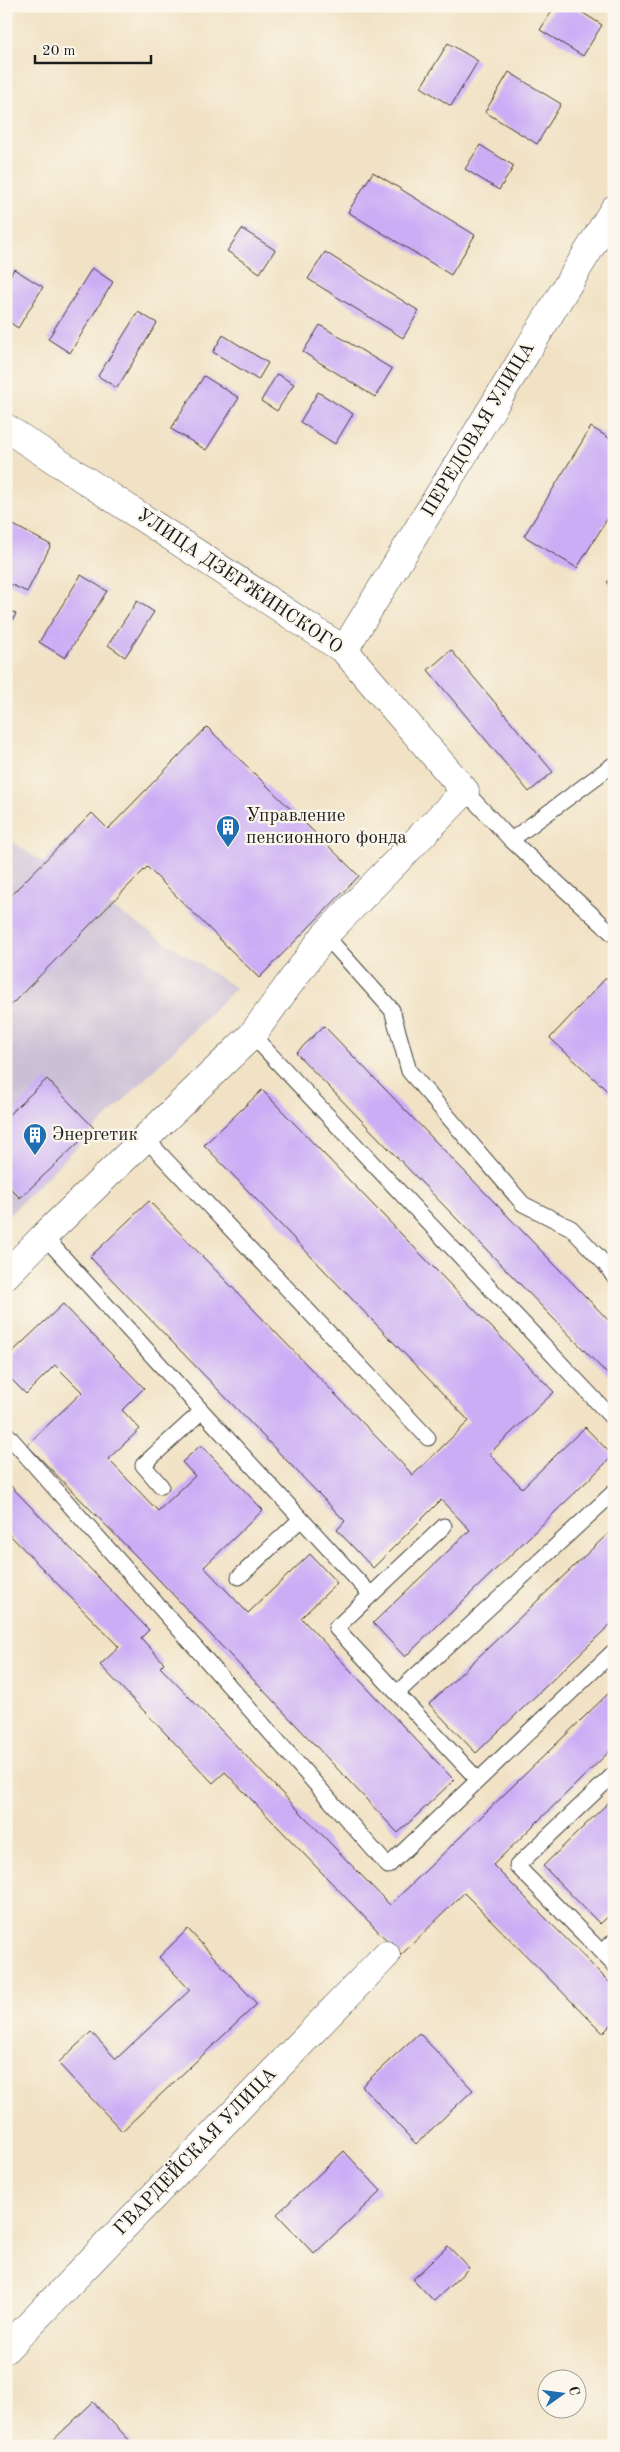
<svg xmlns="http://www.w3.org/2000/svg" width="620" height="2452" viewBox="0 0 620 2452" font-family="'Old Standard TT',serif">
	<rect width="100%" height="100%" fill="#fbf7ec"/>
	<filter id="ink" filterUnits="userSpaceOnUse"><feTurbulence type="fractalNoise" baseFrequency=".02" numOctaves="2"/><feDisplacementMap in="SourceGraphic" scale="10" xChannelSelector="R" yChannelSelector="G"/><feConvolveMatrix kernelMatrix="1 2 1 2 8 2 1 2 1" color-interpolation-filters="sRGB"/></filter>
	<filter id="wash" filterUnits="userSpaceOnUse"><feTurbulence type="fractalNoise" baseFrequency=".0096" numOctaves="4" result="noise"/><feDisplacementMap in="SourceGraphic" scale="20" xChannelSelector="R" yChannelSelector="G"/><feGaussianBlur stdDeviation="1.12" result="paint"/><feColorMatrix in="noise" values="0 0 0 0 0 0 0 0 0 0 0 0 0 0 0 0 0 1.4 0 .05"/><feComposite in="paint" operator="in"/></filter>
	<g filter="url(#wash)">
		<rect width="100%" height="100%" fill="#f1e2c5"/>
		<!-- industrial -->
		<path fill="#cbbfd5" d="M 6,838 L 236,988 L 6,1218 Z"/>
		<g id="blocks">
			<!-- building -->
			<path fill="#cbadf5" d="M 555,6 L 572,6 L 602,25 L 583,56 L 540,30 Z
				M 448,43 L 478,61 L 451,106 L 421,87 Z
				M 509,72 L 561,104 L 537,144 L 485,112 Z
				M 480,145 L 514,166 L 499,190 L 465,169 Z
				M 373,172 L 475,235 L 451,275 L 348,212 Z
				M 242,229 L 275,250 L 260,273 L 227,251 Z
				M 325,252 L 419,311 L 403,338 L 308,279 Z
				M 92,268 L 113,282 L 70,353 L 48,339 Z
				M 14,269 L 43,287 L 18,328 L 6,320 L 6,282 Z
				M 138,312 L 157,323 L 117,388 L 98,376 Z
				M 320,325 L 392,369 L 375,397 L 303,352 Z
				M 223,335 L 268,363 L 258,380 L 213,352 Z
				M 277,374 L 294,384 L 277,411 L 261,401 Z
				M 204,376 L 239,398 L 206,450 L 171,429 Z
				M 318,392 L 353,414 L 335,444 L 300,422 Z
				M 591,427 L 614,441 L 614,508 L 577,568 L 524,536 Z
				M 6,521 L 51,545 L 27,592 L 6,582 Z
				M 81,575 L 107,591 L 65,658 L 39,642 Z
				M 614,575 L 614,589 L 607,582 Z
				M 137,601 L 154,612 L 125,657 L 108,645 Z
				M 6,608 L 16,614 L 6,631 Z
				M 451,650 L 553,772 L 529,792 L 428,670 Z
				M 207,727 L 359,876 L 259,978 L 147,867 L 6,1010 L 6,900 L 92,813 L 108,829 Z
				M 606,978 L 614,985 L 614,1097 L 550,1038 Z
				M 324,1026 L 614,1326 L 614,1381 L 296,1053 Z
				M 47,1079 L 94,1128 L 20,1198 L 6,1184 L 6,1117 Z
				M 262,1090 L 554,1392 L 489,1454 L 522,1488 L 585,1427 L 613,1456 L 405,1657 L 373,1623 L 470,1530 L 441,1500 L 373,1568 L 337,1530 L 345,1521 L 90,1257 L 149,1201 L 413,1475 L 469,1421 L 204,1145 Z
				M 63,1304 L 144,1388 L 122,1410 L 140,1429 L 108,1459 L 158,1511 L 195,1476 L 182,1462 L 201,1445 L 263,1510 L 204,1567 L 248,1613 L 310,1554 L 337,1583 L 301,1618 L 454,1780 L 398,1833 L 144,1564 L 27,1445 L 82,1392 L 55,1365 L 26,1394 L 6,1374 L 6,1358 Z
				M 6,1481 L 149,1630 L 141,1638 L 164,1663 L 160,1667 L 390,1905 L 614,1688 L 614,1747 L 493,1865 L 614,1987 L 614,2022 L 603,2033 L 464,1893 L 401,1955 L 225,1772 L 213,1783 L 100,1665 L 119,1647 L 6,1531 Z
				M 614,1528 L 614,1621 L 476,1753 L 429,1704 Z
				M 614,1797 L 614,1911 L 600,1924 L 543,1866 Z
				M 188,1929 L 257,2004 L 122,2131 L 58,2063 L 91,2032 L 116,2059 L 190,1990 L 159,1957 Z
				M 419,2033 L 473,2090 L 416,2144 L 362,2086 Z
				M 344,2151 L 381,2191 L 314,2254 L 277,2214 Z
				M 448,2246 L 469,2268 L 434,2301 L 413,2279 Z
				M 93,2402 L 131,2442 L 127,2446 L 47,2446 Z"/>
		</g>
	</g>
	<g filter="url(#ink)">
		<use href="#blocks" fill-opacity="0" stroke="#3c3a35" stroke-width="1"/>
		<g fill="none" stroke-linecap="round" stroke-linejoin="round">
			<!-- lane casing -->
			<g stroke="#3c3a35" stroke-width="17">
				<path id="lane" d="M 465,791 L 511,840 L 614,935
					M 511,840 L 614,764
					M 325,935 L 392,1010 L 409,1071 L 523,1204 L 571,1228 L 606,1265 L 614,1277
					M 252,1035 L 614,1420
					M 146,1139 L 428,1438
					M 44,1236 L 202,1411 L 371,1595
					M 6,1433 L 388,1866 L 614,1651
					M 161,1486 L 143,1465 L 202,1411
					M 444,1526 L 336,1628 L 478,1780
					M 239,1577 L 301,1519
					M 397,1693 L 614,1492
					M 614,1774 L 517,1866 L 614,1965
					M 602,1953 L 614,1941"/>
			</g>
			<!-- street casing -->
			<g stroke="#3c3a35" stroke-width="29">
				<path id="street" d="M 6,428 L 344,650 L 465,791 L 325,935 L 252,1035 L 44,1236 L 6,1275
					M 344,650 L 614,209
					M 6,2349 L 386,1955"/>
			</g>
			<!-- lane -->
			<use href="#lane" stroke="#fff" stroke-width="15"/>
			<!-- street -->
			<use href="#street" stroke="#fff" stroke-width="28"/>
		</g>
	</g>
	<!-- icons -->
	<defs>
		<g id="building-pin" transform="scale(1.25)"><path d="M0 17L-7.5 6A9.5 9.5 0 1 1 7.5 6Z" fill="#1f6fb2" stroke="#fbf7ec"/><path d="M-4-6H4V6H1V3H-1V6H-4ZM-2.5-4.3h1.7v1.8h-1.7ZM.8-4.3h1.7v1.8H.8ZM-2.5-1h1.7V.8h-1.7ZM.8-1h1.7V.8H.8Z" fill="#fff"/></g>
	</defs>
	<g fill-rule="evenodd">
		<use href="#building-pin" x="228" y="827"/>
		<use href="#building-pin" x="35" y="1135"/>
	</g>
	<g text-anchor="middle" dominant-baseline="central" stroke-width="4.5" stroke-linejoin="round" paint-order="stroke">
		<!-- street labels -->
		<g font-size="19" fill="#1c1c1c" stroke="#fbf7ec">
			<text transform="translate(479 430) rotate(-59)">ПЕРЕДОВАЯ УЛИЦА</text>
			<text transform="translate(239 582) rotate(34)">УЛИЦА ДЗЕРЖИНСКОГО</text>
			<text transform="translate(196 2152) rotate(-46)">ГВАРДЕЙСКАЯ УЛИЦА</text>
		</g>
		<!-- poi labels -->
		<g font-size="19" fill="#1c1c1c" stroke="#fbf7ec" text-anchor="start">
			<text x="246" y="816">Управление<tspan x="246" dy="22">пенсионного фонда</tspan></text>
			<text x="52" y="1135">Энергетик</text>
		</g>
	</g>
	<!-- margin -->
	<rect width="620" height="2452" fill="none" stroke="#fbf7ec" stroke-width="25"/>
	<!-- north arrow -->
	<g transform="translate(562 2394) rotate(76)"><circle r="24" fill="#fbf7ec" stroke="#a29f99"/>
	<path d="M0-4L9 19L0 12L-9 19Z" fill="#1f6fb2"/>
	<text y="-8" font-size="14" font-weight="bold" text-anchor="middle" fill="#1c1c1c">С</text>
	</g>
	<!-- scale -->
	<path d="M35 55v8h116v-8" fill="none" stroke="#1c1c1c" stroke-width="2.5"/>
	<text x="42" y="55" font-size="15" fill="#1c1c1c" stroke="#fbf7ec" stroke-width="4" paint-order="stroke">20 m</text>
</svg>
